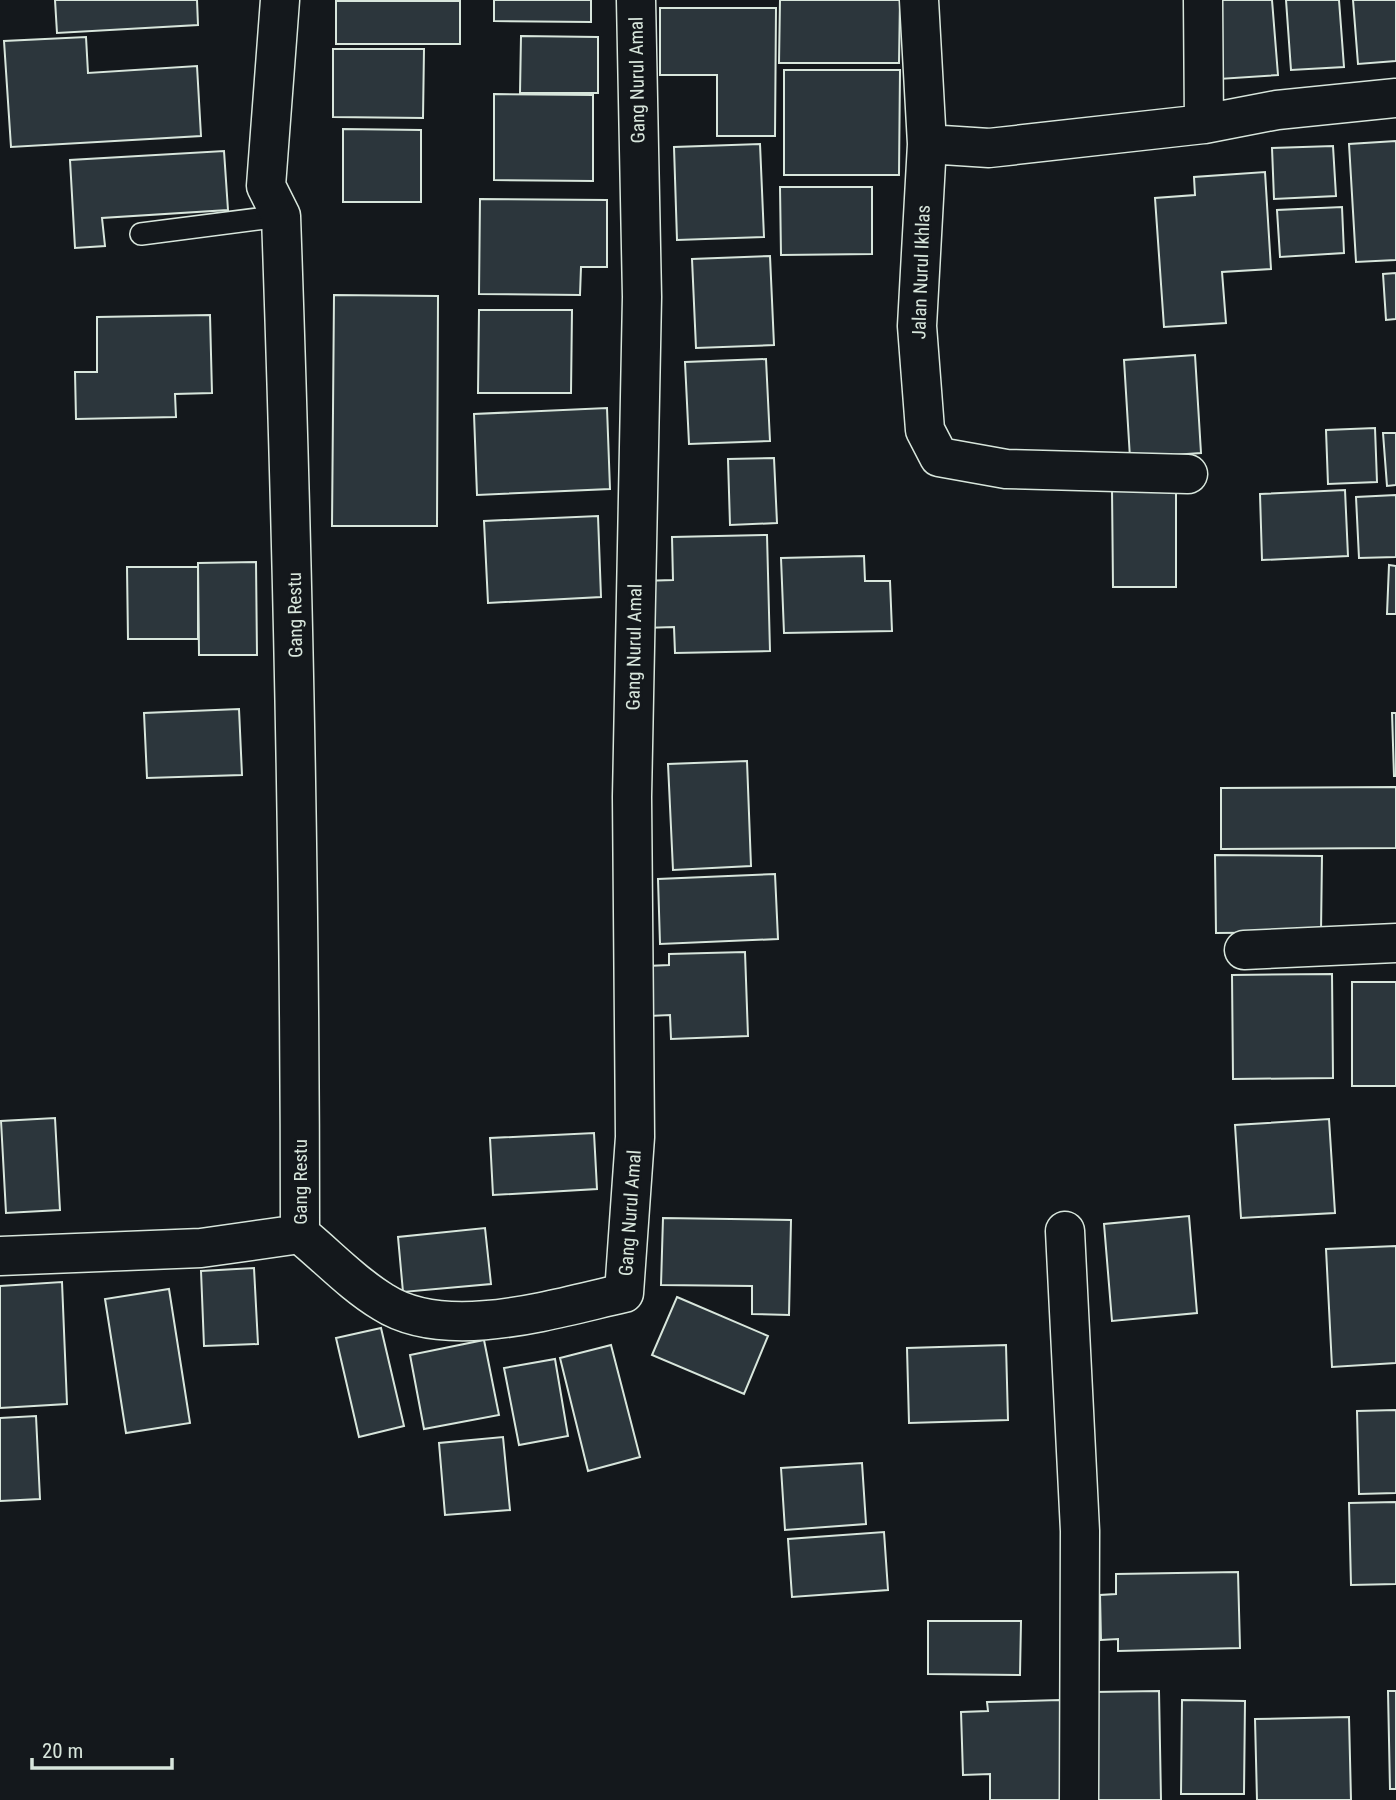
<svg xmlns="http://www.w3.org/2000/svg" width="1396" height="1800" viewBox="0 0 1396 1800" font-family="'Roboto Condensed',sans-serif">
	<rect width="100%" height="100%" fill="#14181c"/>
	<!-- building -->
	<path fill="#2c363c" stroke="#d8e6dc" stroke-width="2" d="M 55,0 L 197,0 L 198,25 L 57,33 Z
		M 494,0 L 591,0 L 591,22 L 494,21 Z
		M 780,0 L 900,0 L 899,63 L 779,63 Z
		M 1213,0 L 1272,0 L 1278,75 L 1219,79 Z
		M 1286,0 L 1339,0 L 1344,67 L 1291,70 Z
		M 1353,0 L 1396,0 L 1396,61 L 1358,64 Z
		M 336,1 L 460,1 L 460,44 L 336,44 Z
		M 660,8 L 776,8 L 775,136 L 717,136 L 717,75 L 660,75 Z
		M 521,36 L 598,37 L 598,93 L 520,93 Z
		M 86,37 L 88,73 L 197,66 L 201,136 L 11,147 L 4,41 Z
		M 333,49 L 424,49 L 423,118 L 333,117 Z
		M 784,70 L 900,70 L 899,175 L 784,175 Z
		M 494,94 L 593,95 L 593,181 L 494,180 Z
		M 343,129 L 421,130 L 421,202 L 343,202 Z
		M 1396,141 L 1396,260 L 1356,262 L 1349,144 Z
		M 760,144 L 764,237 L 677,240 L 674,147 Z
		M 1333,146 L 1336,196 L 1274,199 L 1272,148 Z
		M 224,151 L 228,210 L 102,218 L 105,246 L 75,248 L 70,160 Z
		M 1265,172 L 1271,269 L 1222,272 L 1226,323 L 1164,327 L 1155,198 L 1195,195 L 1194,177 Z
		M 780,187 L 872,187 L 872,254 L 781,255 Z
		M 480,199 L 607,200 L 607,267 L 581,267 L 580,295 L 479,294 Z
		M 1342,207 L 1344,253 L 1280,257 L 1277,210 Z
		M 770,256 L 774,345 L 696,348 L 692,259 Z
		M 1396,273 L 1396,319 L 1386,320 L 1383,274 Z
		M 334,295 L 438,296 L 437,526 L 332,526 Z
		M 479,310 L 572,310 L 571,393 L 478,393 Z
		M 210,315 L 212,393 L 175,394 L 176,417 L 76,419 L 75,372 L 97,372 L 97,317 Z
		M 1195,355 L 1201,453 L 1130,458 L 1124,360 Z
		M 766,359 L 770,441 L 689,444 L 685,362 Z
		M 607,408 L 610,489 L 477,495 L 474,414 Z
		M 1375,428 L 1377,482 L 1328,484 L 1326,430 Z
		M 1383,433 L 1396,433 L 1396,485 L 1387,486 Z
		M 774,458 L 777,523 L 730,525 L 728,459 Z
		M 1176,488 L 1176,587 L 1113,587 L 1112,489 Z
		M 1345,490 L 1348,556 L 1262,560 L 1260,494 Z
		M 1396,495 L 1396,557 L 1359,558 L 1356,497 Z
		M 598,516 L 601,597 L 488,603 L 484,521 Z
		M 767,535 L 770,651 L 675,653 L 674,627 L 643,628 L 641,581 L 673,580 L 672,537 Z
		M 864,556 L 865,581 L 890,581 L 892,631 L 784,633 L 781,558 Z
		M 256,562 L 257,655 L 199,655 L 198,563 Z
		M 1389,565 L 1396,566 L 1396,614 L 1387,614 Z
		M 127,567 L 198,567 L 198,639 L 128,639 Z
		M 239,709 L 242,775 L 147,778 L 144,713 Z
		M 1392,713 L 1396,713 L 1396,776 L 1394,776 Z
		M 747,761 L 751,866 L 673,870 L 668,764 Z
		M 1396,787 L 1396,848 L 1221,849 L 1221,788 Z
		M 1215,855 L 1322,856 L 1321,932 L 1216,933 Z
		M 775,874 L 778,939 L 660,944 L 658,879 Z
		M 745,952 L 748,1036 L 671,1039 L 670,1015 L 649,1016 L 647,966 L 669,965 L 669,954 Z
		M 1332,974 L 1333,1078 L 1233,1079 L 1232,975 Z
		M 1352,982 L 1396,982 L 1396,1086 L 1352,1086 Z
		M 55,1118 L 60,1210 L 6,1213 L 1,1121 Z
		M 1329,1119 L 1335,1213 L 1241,1218 L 1235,1125 Z
		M 594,1133 L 597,1189 L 493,1195 L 490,1138 Z
		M 1189,1216 L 1197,1313 L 1112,1321 L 1104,1224 Z
		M 663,1218 L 791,1220 L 789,1315 L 752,1314 L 752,1286 L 661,1285 Z
		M 485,1228 L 491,1284 L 403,1292 L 398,1237 Z
		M 1396,1246 L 1396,1363 L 1332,1367 L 1326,1249 Z
		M 254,1268 L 258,1344 L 204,1346 L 201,1271 Z
		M 62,1282 L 67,1404 L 0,1408 L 0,1286 Z
		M 169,1289 L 190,1423 L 126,1433 L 105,1299 Z
		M 677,1297 L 768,1336 L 744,1394 L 652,1355 Z
		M 381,1328 L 404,1426 L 359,1437 L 336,1338 Z
		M 484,1340 L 499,1415 L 424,1429 L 410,1355 Z
		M 611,1345 L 640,1457 L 588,1471 L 560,1358 Z
		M 1006,1345 L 1008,1420 L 909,1423 L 907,1348 Z
		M 555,1359 L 568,1436 L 519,1445 L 504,1368 Z
		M 1396,1410 L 1396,1493 L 1359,1494 L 1357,1411 Z
		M 36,1416 L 40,1499 L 0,1501 L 0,1418 Z
		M 503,1437 L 510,1510 L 445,1515 L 439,1443 Z
		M 862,1463 L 866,1524 L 785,1530 L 781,1468 Z
		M 1396,1502 L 1396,1584 L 1351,1585 L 1349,1503 Z
		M 884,1532 L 888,1590 L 792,1597 L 788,1539 Z
		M 1238,1572 L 1240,1648 L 1118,1651 L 1118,1639 L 1101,1640 L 1100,1595 L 1116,1594 L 1116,1574 Z
		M 928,1621 L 1021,1621 L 1020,1675 L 928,1674 Z
		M 1159,1691 L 1161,1800 L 1095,1800 L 1094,1692 Z
		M 1388,1691 L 1396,1691 L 1396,1789 L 1390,1789 Z
		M 1060,1700 L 1063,1800 L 990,1800 L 990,1774 L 963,1775 L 961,1712 L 988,1711 L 987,1702 Z
		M 1182,1700 L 1245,1701 L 1244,1794 L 1181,1794 Z
		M 1349,1717 L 1351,1800 L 1257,1800 L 1255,1719 Z"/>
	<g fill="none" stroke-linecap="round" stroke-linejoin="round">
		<!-- service casing -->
		<g stroke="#d8e6dc" stroke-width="24">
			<path id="service" d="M 141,234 L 281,216"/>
		</g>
		<!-- minor casing -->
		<g stroke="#d8e6dc" stroke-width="41">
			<path id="minor" d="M 280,0 L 266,186 L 281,216 C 293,555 300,894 300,1234
				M 919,0 L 927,144 L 917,326 L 925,430 L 939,457 L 1006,469 L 1188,474
				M 1203,0 L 1204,124
				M 927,144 L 989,148 L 1204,124 L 1277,110 L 1396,98
				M 1244,950 L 1396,943
				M 1065,1231 L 1080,1531 L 1079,1800
				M 0,1256 L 201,1248 L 300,1234 C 327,1256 353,1284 383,1302 C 447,1343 556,1308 624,1293 L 635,1137 L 632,797 L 642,297 L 636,0"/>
		</g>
		<!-- service -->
		<use href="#service" stroke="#14181c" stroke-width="21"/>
		<!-- minor -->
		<use href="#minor" stroke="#14181c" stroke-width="38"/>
	</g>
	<g text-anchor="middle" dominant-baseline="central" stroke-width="5" stroke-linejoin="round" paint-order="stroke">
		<!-- street labels -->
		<g font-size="19" fill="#d8e6dc" stroke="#14181c">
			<text transform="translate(637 80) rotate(-91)">Gang Nurul Amal</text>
			<text transform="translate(921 272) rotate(-88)">Jalan Nurul Ikhlas</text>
			<text transform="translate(295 615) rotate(-91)">Gang Restu</text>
			<text transform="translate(634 647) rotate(-89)">Gang Nurul Amal</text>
			<text transform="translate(300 1182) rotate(-90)">Gang Restu</text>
			<text transform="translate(630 1213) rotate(-86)">Gang Nurul Amal</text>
		</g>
	</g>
	<!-- scale -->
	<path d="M32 1758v10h140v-10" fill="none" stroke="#d8e6dc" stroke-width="3.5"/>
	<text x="42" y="1758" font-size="21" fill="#d8e6dc" stroke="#14181c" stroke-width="5" paint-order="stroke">20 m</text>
</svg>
